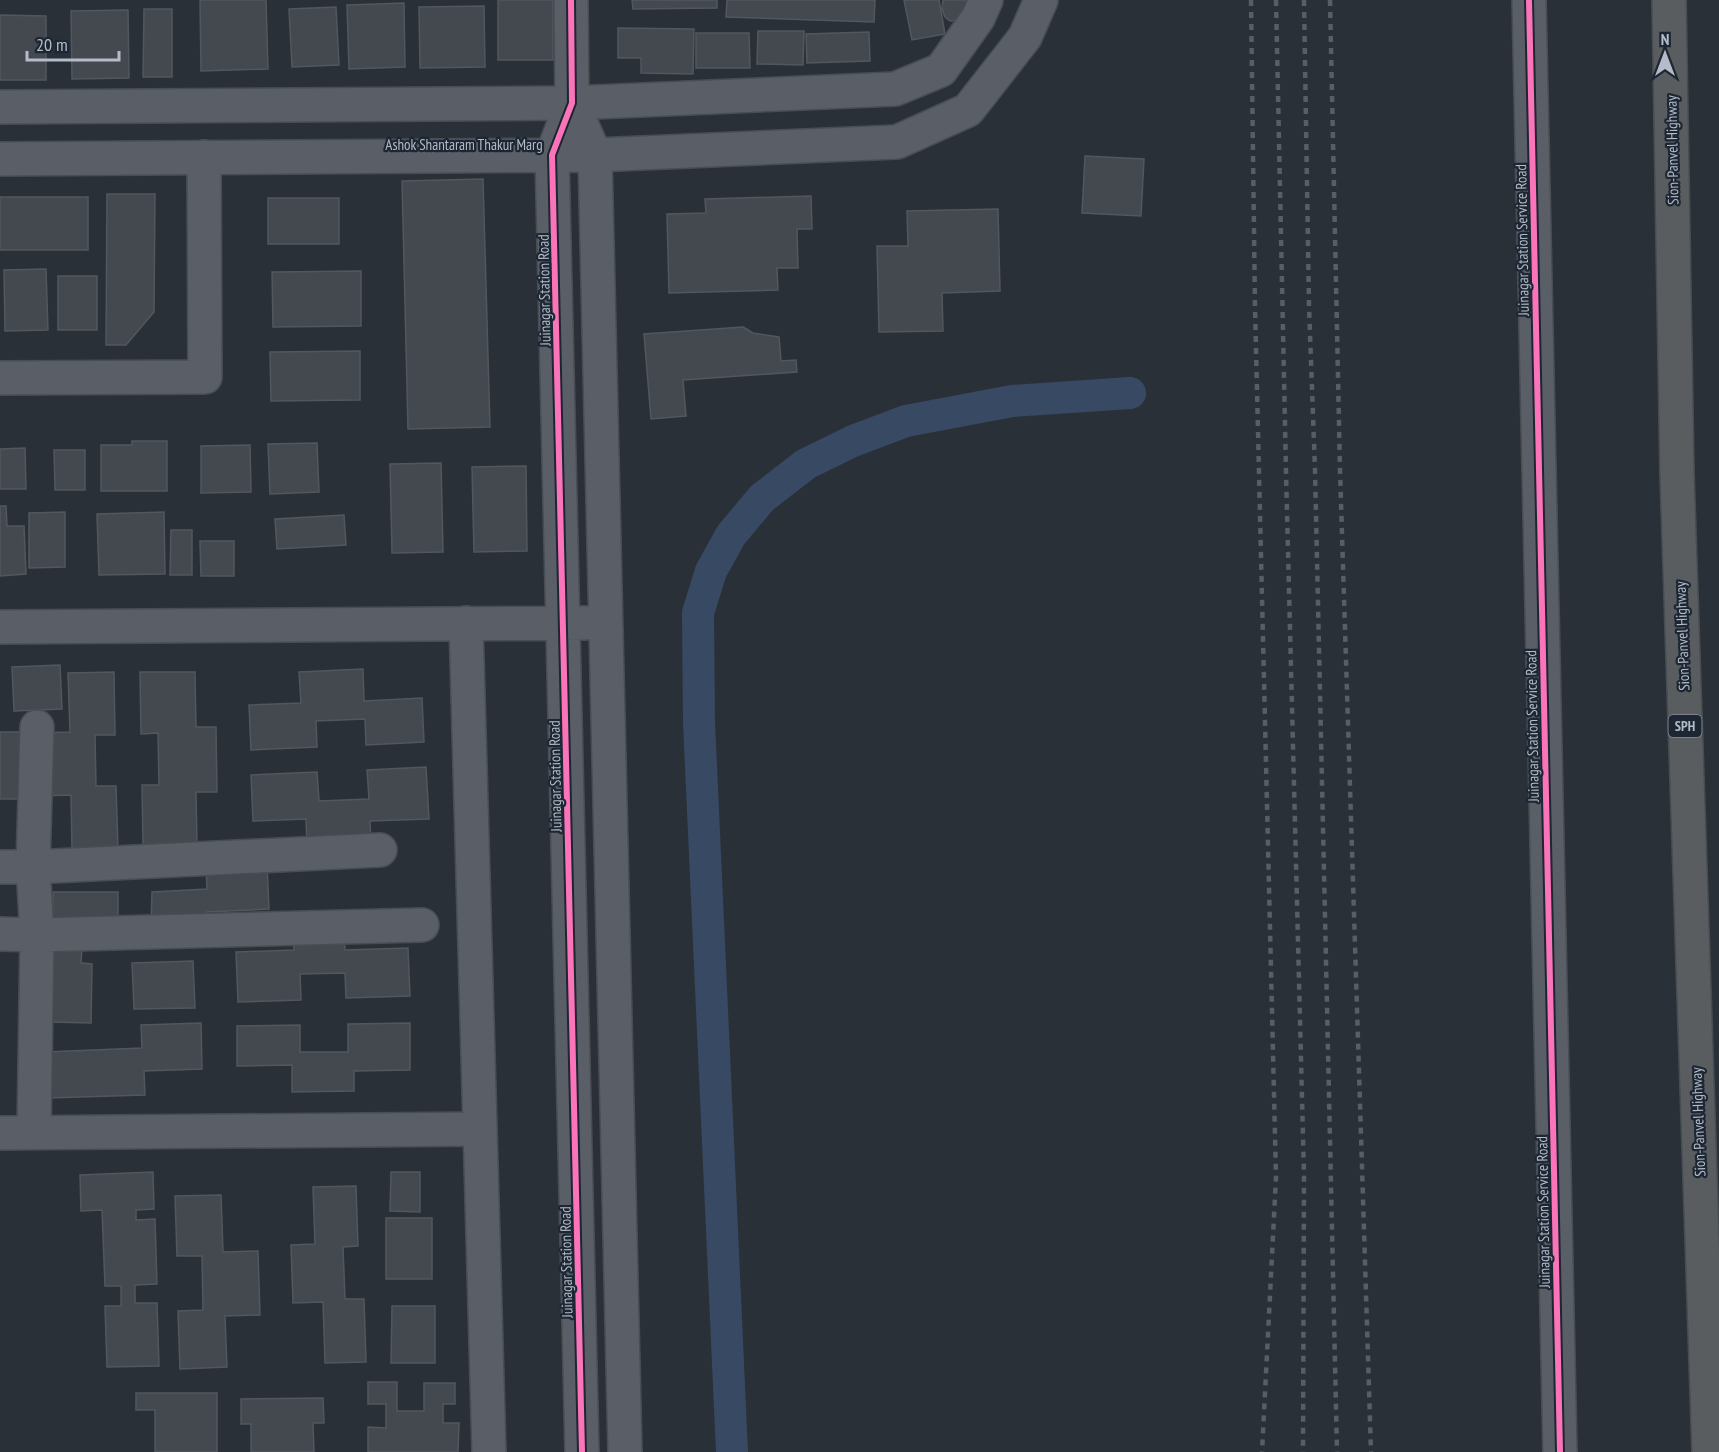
<svg xmlns="http://www.w3.org/2000/svg" width="1719" height="1452" viewBox="0 0 1719 1452" font-family="'PT Sans Narrow',sans-serif">
	<rect width="100%" height="100%" fill="#2a3038"/>
	<g fill="none" stroke-linecap="round" stroke-linejoin="round">
		<!-- canal -->
		<path stroke="#384963" stroke-width="32" d="M 732,1452 L 699,722 L 698,613 L 711,571 L 731,535 L 762,498 L 806,464 L 853,441 L 906,421 L 1012,401 L 1130,393"/>
	</g>
	<!-- building -->
	<path fill="#444950" stroke="#52575f" stroke-width="1.5" d="M 200,0 L 266,0 L 268,69 L 201,71 Z
		M 498,0 L 553,0 L 553,60 L 498,60 Z
		M 632,0 L 717,0 L 717,8 L 633,9 Z
		M 727,0 L 875,0 L 874,22 L 726,17 Z
		M 904,0 L 939,0 L 945,34 L 912,40 Z
		M 943,0 L 973,0 L 958,20 L 950,21 L 945,17 L 942,9 Z
		M 404,3 L 405,67 L 349,69 L 347,5 Z
		M 484,6 L 485,67 L 420,68 L 419,7 Z
		M 336,7 L 339,65 L 292,67 L 289,9 Z
		M 144,9 L 172,9 L 172,77 L 143,77 Z
		M 128,10 L 129,78 L 72,79 L 71,11 Z
		M 0,15 L 46,16 L 46,80 L 0,80 Z
		M 618,28 L 694,29 L 693,74 L 641,73 L 641,58 L 618,58 Z
		M 758,31 L 804,31 L 803,65 L 757,64 Z
		M 869,32 L 870,61 L 807,63 L 806,34 Z
		M 696,33 L 749,33 L 750,68 L 696,68 Z
		M 1085,156 L 1144,159 L 1141,216 L 1082,213 Z
		M 483,179 L 490,427 L 408,429 L 402,181 Z
		M 107,194 L 155,194 L 154,312 L 126,345 L 106,345 Z
		M 811,196 L 812,229 L 797,229 L 798,268 L 777,268 L 778,290 L 669,293 L 667,214 L 706,213 L 705,199 Z
		M 0,197 L 88,197 L 88,250 L 0,250 Z
		M 268,198 L 339,198 L 339,244 L 268,244 Z
		M 998,209 L 1000,291 L 942,293 L 943,331 L 879,332 L 877,246 L 908,246 L 907,211 Z
		M 46,269 L 48,330 L 5,331 L 4,270 Z
		M 361,271 L 361,326 L 273,327 L 272,272 Z
		M 58,276 L 97,276 L 97,330 L 58,330 Z
		M 743,327 L 753,333 L 779,337 L 781,361 L 796,360 L 797,372 L 683,380 L 686,416 L 651,419 L 644,334 Z
		M 360,351 L 360,400 L 271,401 L 270,352 Z
		M 132,441 L 167,441 L 167,491 L 101,491 L 101,445 L 132,445 Z
		M 317,443 L 319,492 L 270,494 L 268,444 Z
		M 250,445 L 251,492 L 201,493 L 201,446 Z
		M 25,448 L 26,489 L 0,489 L 0,449 Z
		M 54,450 L 85,450 L 85,490 L 55,490 Z
		M 441,463 L 443,552 L 392,553 L 390,464 Z
		M 526,466 L 527,551 L 474,552 L 472,467 Z
		M 0,506 L 6,506 L 7,526 L 24,526 L 26,574 L 0,576 Z
		M 65,512 L 65,567 L 29,568 L 29,513 Z
		M 164,512 L 165,574 L 99,575 L 97,514 Z
		M 344,515 L 346,545 L 277,549 L 275,519 Z
		M 171,530 L 192,530 L 192,575 L 170,575 Z
		M 200,541 L 234,541 L 234,576 L 201,576 Z
		M 60,665 L 62,709 L 14,711 L 12,667 Z
		M 363,669 L 364,701 L 422,698 L 424,742 L 366,745 L 365,719 L 316,721 L 317,747 L 251,750 L 249,705 L 301,703 L 299,672 Z
		M 114,672 L 115,735 L 95,735 L 96,786 L 116,786 L 118,847 L 72,848 L 71,795 L 39,796 L 37,733 L 70,732 L 68,673 Z
		M 140,672 L 195,672 L 196,727 L 216,727 L 217,792 L 196,792 L 197,844 L 143,845 L 142,785 L 159,785 L 158,733 L 141,734 Z
		M 0,732 L 22,732 L 22,799 L 0,799 Z
		M 426,767 L 429,819 L 370,821 L 371,844 L 307,846 L 306,819 L 253,821 L 251,775 L 317,772 L 319,801 L 369,799 L 367,770 Z
		M 267,864 L 269,909 L 207,912 L 208,921 L 151,924 L 152,892 L 207,889 L 206,867 Z
		M 53,892 L 118,892 L 118,947 L 82,947 L 81,963 L 92,964 L 91,1023 L 51,1022 Z
		M 344,934 L 345,950 L 408,948 L 410,996 L 346,998 L 345,973 L 300,974 L 301,1000 L 238,1002 L 236,952 L 294,950 L 294,936 Z
		M 193,961 L 195,1008 L 134,1009 L 132,963 Z
		M 201,1023 L 202,1069 L 144,1071 L 145,1095 L 48,1098 L 46,1052 L 142,1048 L 141,1025 Z
		M 410,1023 L 410,1070 L 354,1071 L 354,1091 L 292,1092 L 292,1065 L 237,1066 L 237,1026 L 300,1025 L 300,1052 L 348,1052 L 348,1024 Z
		M 153,1172 L 154,1209 L 136,1210 L 136,1220 L 155,1219 L 157,1284 L 135,1285 L 135,1303 L 157,1303 L 159,1366 L 107,1367 L 105,1306 L 121,1306 L 121,1286 L 105,1286 L 102,1210 L 81,1211 L 80,1175 Z
		M 391,1172 L 420,1172 L 420,1212 L 390,1211 Z
		M 356,1186 L 358,1246 L 343,1247 L 345,1299 L 364,1299 L 366,1362 L 325,1363 L 323,1302 L 293,1303 L 291,1245 L 315,1244 L 313,1187 Z
		M 221,1195 L 223,1252 L 258,1251 L 260,1315 L 225,1316 L 227,1367 L 180,1369 L 178,1311 L 203,1310 L 202,1256 L 177,1256 L 175,1196 Z
		M 386,1218 L 432,1218 L 432,1279 L 386,1279 Z
		M 392,1306 L 435,1306 L 435,1363 L 391,1363 Z
		M 368,1382 L 397,1382 L 397,1411 L 424,1411 L 424,1383 L 455,1383 L 455,1404 L 443,1404 L 443,1423 L 459,1423 L 458,1452 L 368,1452 L 368,1427 L 386,1428 L 386,1404 L 368,1404 Z
		M 136,1393 L 217,1393 L 217,1452 L 155,1452 L 155,1410 L 136,1410 Z
		M 323,1398 L 324,1423 L 313,1423 L 314,1452 L 251,1452 L 251,1424 L 241,1424 L 241,1399 Z"/>
	<g fill="none" stroke-linecap="round" stroke-linejoin="round">
		<!-- minor casing -->
		<g stroke="#484c53" stroke-width="36">
			<path id="minor" d="M 571,0 L 572,103 L 552,155 L 582,1452
				M 1529,0 L 1560,1452
				M 572,103 L 595,155 L 625,1452
				M 0,107 L 572,103 L 895,89 L 941,70 L 978,18 L 986,0
				M 0,159 L 595,155 L 897,142 L 968,110 L 1025,37 L 1041,0
				M 0,378 L 205,377 L 204,157
				M 466,623 L 489,1452
				M 0,627 L 586,623
				M 37,727 L 33,867 L 37,935 L 422,925
				M 0,867 L 33,867 L 380,850
				M 0,934 L 37,935 L 34,1132
				M 0,1133 L 480,1129"/>
		</g>
		<!-- highway casing -->
		<g stroke="#474c53" stroke-width="36">
			<path id="highway" d="M 1669,0 L 1677,474 L 1709,1452"/>
		</g>
		<!-- minor -->
		<use href="#minor" stroke="#5a5e66" stroke-width="33"/>
		<!-- highway -->
		<use href="#highway" stroke="#5a5d60" stroke-width="33"/>
		<!-- rail -->
		<path stroke="#595d64" stroke-width="4.5" stroke-dasharray="6 6" stroke-linecap="butt" d="M 1251,0 L 1255,307 L 1276,1177 L 1262,1452
			M 1276,0 L 1286,472 L 1304,1176 L 1303,1452
			M 1304,0 L 1309,306 L 1315,470 L 1337,1452
			M 1330,0 L 1340,470 L 1371,1452"/>
		<!-- cycleway casing -->
		<g stroke="#1d2633" stroke-width="10">
			<path id="cycleway" d="M 571,0 L 572,103 L 552,155 L 582,1452
				M 1529,0 L 1560,1452"/>
		</g>
		<!-- cycleway -->
		<use href="#cycleway" stroke="#fb73b8" stroke-width="6"/>
	</g>
	<g text-anchor="middle" dominant-baseline="central" stroke-width="4.5" stroke-linejoin="round" paint-order="stroke">
		<!-- shield labels -->
		<rect fill="#1d2633" stroke="#878f9c" stroke-width="1.5" x="1668.5" y="715" width="33" height="22" rx="4.5"/>
		<g font-size="14" font-weight="bold" fill="#b4bcc9">
			<text x="1685" y="726">SPH</text>
		</g>
		<!-- street labels -->
		<g font-size="15" fill="#b4bcc9" stroke="#1d2633">
			<text x="464" y="144">Ashok Shantaram Thakur Marg</text>
			<text transform="translate(1672 150) rotate(-91)">Sion-Panvel Highway</text>
			<text transform="translate(1522 240) rotate(-91)">Juinagar Station Service Road</text>
			<text transform="translate(544 290) rotate(-91)">Juinagar Station Road</text>
			<text transform="translate(1682 636) rotate(-92)">Sion-Panvel Highway</text>
			<text transform="translate(1532 726) rotate(-91)">Juinagar Station Service Road</text>
			<text transform="translate(555 776) rotate(-91)">Juinagar Station Road</text>
			<text transform="translate(1698 1122) rotate(-92)">Sion-Panvel Highway</text>
			<text transform="translate(1543 1212) rotate(-91)">Juinagar Station Service Road</text>
			<text transform="translate(566 1262) rotate(-91)">Juinagar Station Road</text>
		</g>
	</g>
	<!-- north arrow -->
	<g transform="translate(1665 54)" stroke="#1d2633" stroke-width="4.5" paint-order="stroke">
	<path d="M0-4.5L10 22L0 15L-10 22Z" fill="#b4bcc9"/>
	<text y="-9" font-size="16" font-weight="bold" text-anchor="middle" fill="#b4bcc9">N</text>
	</g>
	<!-- scale -->
	<path d="M27 51v9h92v-9" fill="none" stroke="#b4bcc9" stroke-width="3"/>
	<text x="36" y="51" font-size="18" fill="#b4bcc9" stroke="#1d2633" stroke-width="4.5" paint-order="stroke">20 m</text>
</svg>
